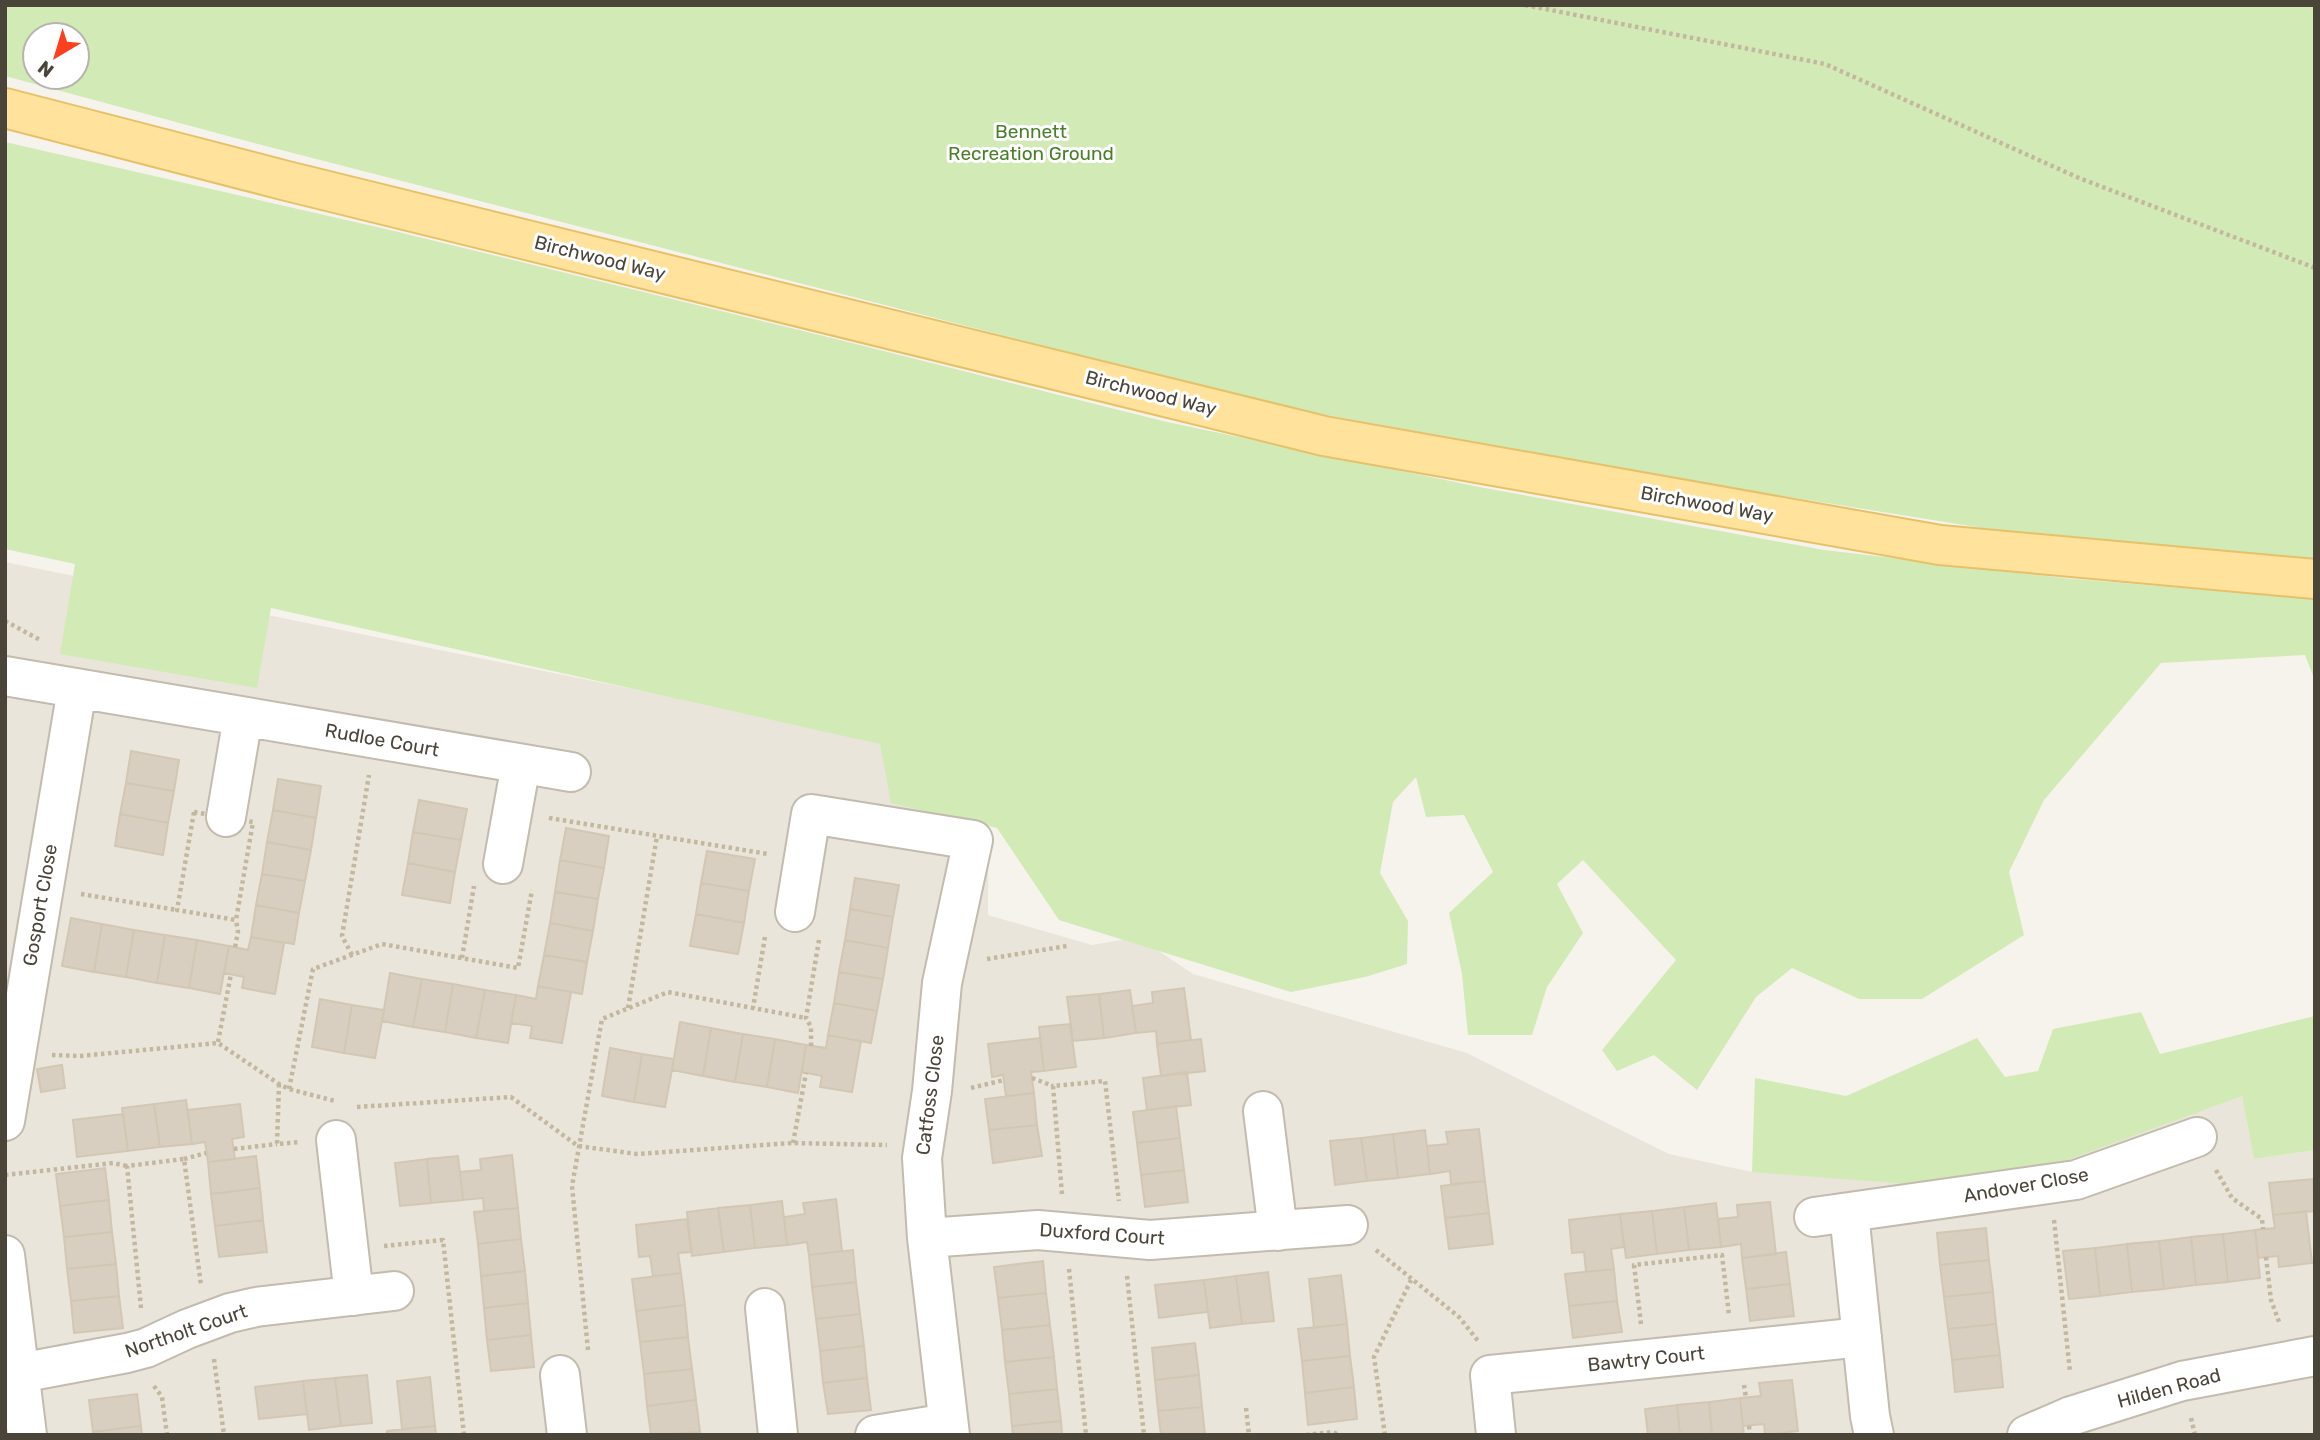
<svg xmlns="http://www.w3.org/2000/svg" width="2320" height="1440" viewBox="0 0 2320 1440" font-family="Rubik,sans-serif">
	<rect width="100%" height="100%" fill="#f6f3ec"/>
	<!-- residential -->
	<path fill="#eae5da" d="M 5,562 L 989,761 L 988,915 L 1092,945 L 1138,937 L 1193,974 L 1467,1053 L 1669,1154 L 1752,1172 L 2068,1160 L 2242,1095 L 2254,1159 L 2315,1150 L 2315,1435 L 5,1435 Z"/>
	<!-- green -->
	<path fill="#d2eab5" fill-rule="evenodd" d="M 5,5 L 2315,5 L 2315,564 L 2038,537 L 1665,477 L 1278,406 L 254,143 L 5,76 ZM 35,35 L 77,35 L 77,77 L 35,77 Z
		M 5,142 L 390,230 L 844,341 L 1167,422 L 1479,487 L 1824,550 L 2063,578 L 2315,599 L 2315,681 L 2305,655 L 2161,663 L 2044,800 L 2009,872 L 2024,935 L 1922,999 L 1859,999 L 1792,968 L 1756,997 L 1697,1090 L 1654,1055 L 1617,1071 L 1602,1050 L 1676,960 L 1583,860 L 1557,884 L 1583,933 L 1547,987 L 1532,1035 L 1468,1035 L 1462,974 L 1449,913 L 1493,872 L 1464,815 L 1426,817 L 1416,777 L 1393,802 L 1380,873 L 1408,921 L 1407,964 L 1365,977 L 1291,992 L 1059,920 L 997,828 L 891,803 L 880,744 L 271,608 L 257,688 L 60,654 L 75,564 L 5,549 Z
		M 2141,1012 L 2160,1054 L 2315,1016 L 2315,1150 L 2254,1159 L 2242,1096 L 2068,1160 L 1921,1185 L 1752,1172 L 1755,1078 L 1846,1096 L 1977,1038 L 2005,1077 L 2038,1071 L 2053,1029 Z"/>
	<!-- building -->
	<path fill="#d8cfc1" stroke="#d3c7b4" stroke-width="2" d="M 131,751 L 179,760 L 174,791 L 126,783 Z
		M 278,779 L 321,786 L 316,818 L 273,810 Z
		M 126,783 L 174,791 L 168,823 L 120,814 Z
		M 419,800 L 467,809 L 461,840 L 413,832 Z
		M 273,810 L 316,818 L 311,850 L 267,842 Z
		M 120,814 L 168,823 L 163,855 L 115,846 Z
		M 566,828 L 609,836 L 604,868 L 560,860 Z
		M 413,832 L 461,840 L 455,872 L 408,863 Z
		M 267,842 L 311,850 L 305,881 L 262,874 Z
		M 707,851 L 755,859 L 749,891 L 701,883 Z
		M 560,860 L 604,868 L 598,899 L 555,892 Z
		M 408,863 L 455,872 L 450,903 L 402,895 Z
		M 262,874 L 305,881 L 299,913 L 256,905 Z
		M 855,878 L 899,885 L 893,917 L 850,909 Z
		M 701,883 L 749,891 L 744,923 L 696,914 Z
		M 555,892 L 598,899 L 593,931 L 550,923 Z
		M 256,905 L 299,913 L 294,944 L 251,937 Z
		M 850,909 L 893,917 L 888,948 L 845,940 Z
		M 696,914 L 744,923 L 738,954 L 690,946 Z
		M 71,918 L 102,924 L 94,972 L 62,966 Z
		M 550,923 L 593,931 L 587,962 L 544,955 Z
		M 102,924 L 134,930 L 126,977 L 94,972 Z
		M 134,930 L 165,935 L 157,983 L 126,977 Z
		M 165,935 L 197,940 L 189,988 L 157,983 Z
		M 251,937 L 284,943 L 275,994 L 242,988 L 244,977 L 224,973 L 229,946 L 248,950 Z
		M 197,940 L 229,946 L 220,994 L 189,988 Z
		M 845,940 L 888,948 L 883,979 L 839,972 Z
		M 544,955 L 587,962 L 582,994 L 538,986 Z
		M 839,972 L 883,979 L 877,1011 L 834,1003 Z
		M 390,973 L 422,979 L 413,1027 L 382,1021 Z
		M 422,979 L 453,984 L 445,1032 L 413,1027 Z
		M 453,984 L 485,990 L 476,1038 L 445,1032 Z
		M 538,986 L 571,992 L 562,1043 L 530,1038 L 532,1026 L 511,1023 L 516,995 L 536,999 Z
		M 1184,988 L 1191,1040 L 1157,1044 L 1156,1031 L 1136,1033 L 1132,1006 L 1153,1003 L 1152,992 Z
		M 485,990 L 516,995 L 508,1043 L 476,1038 Z
		M 1130,990 L 1136,1033 L 1104,1038 L 1099,994 Z
		M 1099,994 L 1104,1038 L 1073,1041 L 1067,997 Z
		M 320,999 L 352,1005 L 344,1053 L 312,1047 Z
		M 834,1003 L 877,1011 L 871,1043 L 828,1035 Z
		M 352,1005 L 384,1010 L 375,1058 L 344,1053 Z
		M 680,1022 L 711,1028 L 703,1076 L 672,1070 Z
		M 1070,1024 L 1076,1067 L 1044,1071 L 1039,1027 Z
		M 711,1028 L 743,1034 L 735,1082 L 703,1076 Z
		M 743,1034 L 775,1039 L 767,1087 L 735,1082 Z
		M 828,1035 L 861,1041 L 852,1092 L 820,1087 L 822,1076 L 802,1072 L 806,1045 L 826,1048 Z
		M 1040,1038 L 1044,1071 L 1031,1072 L 1034,1093 L 1006,1096 L 1003,1075 L 992,1077 L 988,1044 Z
		M 775,1039 L 806,1045 L 798,1093 L 767,1087 Z
		M 1201,1039 L 1205,1071 L 1161,1076 L 1157,1044 Z
		M 610,1048 L 642,1054 L 634,1102 L 602,1096 Z
		M 642,1054 L 674,1059 L 665,1107 L 634,1102 Z
		M 62,1065 L 65,1088 L 41,1092 L 37,1069 Z
		M 1187,1072 L 1191,1105 L 1147,1110 L 1143,1078 Z
		M 1034,1093 L 1037,1125 L 989,1130 L 985,1099 Z
		M 186,1100 L 192,1144 L 160,1147 L 154,1104 Z
		M 154,1104 L 160,1147 L 128,1151 L 122,1108 Z
		M 240,1104 L 244,1137 L 232,1139 L 235,1159 L 208,1162 L 205,1142 L 192,1144 L 188,1110 Z
		M 1176,1106 L 1180,1138 L 1137,1143 L 1133,1112 Z
		M 123,1114 L 128,1151 L 77,1157 L 73,1120 Z
		M 1037,1125 L 1042,1156 L 993,1163 L 989,1130 Z
		M 1479,1129 L 1485,1181 L 1451,1184 L 1450,1171 L 1430,1174 L 1427,1146 L 1448,1144 L 1446,1132 Z
		M 1425,1130 L 1430,1174 L 1398,1178 L 1393,1134 Z
		M 1393,1134 L 1398,1178 L 1367,1181 L 1361,1138 Z
		M 1180,1138 L 1184,1170 L 1141,1175 L 1137,1143 Z
		M 1361,1138 L 1367,1181 L 1335,1185 L 1330,1141 Z
		M 512,1155 L 518,1208 L 484,1211 L 483,1198 L 463,1200 L 460,1172 L 481,1170 L 480,1159 Z
		M 256,1156 L 260,1188 L 211,1194 L 208,1162 Z
		M 458,1156 L 463,1200 L 431,1203 L 427,1159 Z
		M 427,1159 L 431,1203 L 400,1206 L 395,1163 Z
		M 105,1168 L 109,1200 L 60,1206 L 56,1174 Z
		M 1184,1170 L 1188,1202 L 1145,1207 L 1141,1175 Z
		M 2313,1179 L 2315,1211 L 2273,1215 L 2269,1183 Z
		M 1485,1181 L 1489,1213 L 1445,1218 L 1441,1186 Z
		M 260,1188 L 263,1220 L 215,1226 L 211,1194 Z
		M 836,1199 L 842,1251 L 809,1255 L 807,1242 L 787,1245 L 784,1217 L 805,1214 L 803,1203 Z
		M 109,1200 L 112,1232 L 64,1237 L 60,1206 Z
		M 782,1201 L 787,1245 L 755,1248 L 750,1205 Z
		M 1770,1202 L 1776,1254 L 1742,1258 L 1741,1244 L 1721,1247 L 1718,1219 L 1738,1217 L 1737,1205 Z
		M 1716,1203 L 1721,1247 L 1689,1250 L 1684,1207 Z
		M 750,1205 L 755,1248 L 724,1252 L 718,1208 Z
		M 1684,1207 L 1689,1250 L 1657,1254 L 1652,1211 Z
		M 518,1208 L 521,1239 L 478,1244 L 474,1212 Z
		M 718,1208 L 724,1252 L 692,1256 L 687,1212 Z
		M 1652,1211 L 1657,1254 L 1626,1258 L 1620,1214 Z
		M 2306,1211 L 2312,1263 L 2279,1267 L 2278,1256 L 2258,1258 L 2255,1230 L 2275,1228 L 2273,1215 Z
		M 1489,1213 L 1493,1244 L 1449,1249 L 1445,1218 Z
		M 1620,1214 L 1624,1247 L 1611,1249 L 1614,1269 L 1586,1272 L 1584,1252 L 1572,1253 L 1569,1220 Z
		M 687,1219 L 691,1252 L 678,1253 L 681,1273 L 653,1276 L 650,1256 L 639,1257 L 636,1225 Z
		M 263,1220 L 267,1252 L 219,1257 L 215,1226 Z
		M 1986,1228 L 1989,1260 L 1940,1265 L 1937,1233 Z
		M 2255,1230 L 2260,1278 L 2228,1282 L 2223,1234 Z
		M 112,1232 L 116,1264 L 67,1269 L 64,1237 Z
		M 2223,1234 L 2228,1282 L 2196,1285 L 2191,1237 Z
		M 2191,1237 L 2196,1285 L 2164,1289 L 2159,1241 Z
		M 521,1239 L 525,1271 L 481,1276 L 478,1244 Z
		M 2159,1241 L 2164,1289 L 2132,1292 L 2127,1244 Z
		M 2127,1244 L 2132,1292 L 2100,1296 L 2095,1248 Z
		M 2095,1248 L 2100,1296 L 2069,1299 L 2063,1251 Z
		M 853,1250 L 856,1282 L 812,1287 L 809,1255 Z
		M 1786,1252 L 1790,1284 L 1746,1289 L 1742,1258 Z
		M 1989,1260 L 1993,1292 L 1944,1297 L 1940,1265 Z
		M 1043,1261 L 1046,1293 L 998,1298 L 994,1267 Z
		M 116,1264 L 119,1296 L 71,1301 L 67,1269 Z
		M 1614,1269 L 1617,1301 L 1569,1306 L 1565,1274 Z
		M 525,1271 L 528,1303 L 484,1308 L 481,1276 Z
		M 1268,1272 L 1274,1321 L 1242,1324 L 1236,1276 Z
		M 681,1273 L 685,1305 L 636,1311 L 632,1279 Z
		M 1341,1275 L 1347,1324 L 1314,1328 L 1309,1279 Z
		M 1236,1276 L 1242,1324 L 1210,1328 L 1204,1280 Z
		M 1204,1280 L 1208,1312 L 1159,1318 L 1155,1285 Z
		M 856,1282 L 860,1314 L 816,1319 L 812,1287 Z
		M 1790,1284 L 1794,1316 L 1750,1321 L 1746,1289 Z
		M 1993,1292 L 1996,1324 L 1948,1329 L 1944,1297 Z
		M 1046,1293 L 1050,1325 L 1002,1330 L 998,1298 Z
		M 119,1296 L 123,1328 L 74,1333 L 71,1301 Z
		M 1617,1301 L 1622,1332 L 1573,1338 L 1569,1306 Z
		M 528,1303 L 531,1335 L 487,1340 L 484,1308 Z
		M 685,1305 L 688,1337 L 640,1342 L 636,1311 Z
		M 860,1314 L 864,1346 L 820,1351 L 816,1319 Z
		M 1347,1324 L 1350,1356 L 1302,1361 L 1298,1329 Z
		M 1996,1324 L 2000,1355 L 1952,1360 L 1948,1329 Z
		M 1050,1325 L 1054,1357 L 1005,1362 L 1002,1330 Z
		M 531,1335 L 534,1367 L 491,1371 L 487,1340 Z
		M 688,1337 L 692,1369 L 644,1374 L 640,1342 Z
		M 1195,1343 L 1199,1375 L 1155,1380 L 1152,1348 Z
		M 864,1346 L 867,1378 L 823,1383 L 820,1351 Z
		M 2000,1355 L 2003,1387 L 1955,1392 L 1952,1360 Z
		M 1350,1356 L 1354,1387 L 1305,1393 L 1302,1361 Z
		M 1054,1357 L 1057,1389 L 1009,1394 L 1005,1362 Z
		M 692,1369 L 696,1400 L 647,1406 L 644,1374 Z
		M 367,1375 L 372,1423 L 341,1426 L 335,1378 Z
		M 1199,1375 L 1202,1407 L 1158,1411 L 1155,1380 Z
		M 430,1377 L 435,1426 L 402,1429 L 397,1381 Z
		M 335,1378 L 341,1426 L 309,1430 L 303,1381 Z
		M 867,1378 L 871,1410 L 828,1414 L 823,1383 Z
		M 1792,1380 L 1798,1431 L 1765,1435 L 1764,1424 L 1743,1426 L 1740,1398 L 1761,1396 L 1759,1383 Z
		M 303,1381 L 307,1414 L 259,1419 L 255,1387 Z
		M 1354,1387 L 1357,1419 L 1308,1425 L 1305,1393 Z
		M 1057,1389 L 1061,1421 L 1012,1426 L 1009,1394 Z
		M 137,1394 L 141,1426 L 93,1432 L 89,1400 Z
		M 1740,1398 L 1744,1435 L 1712,1435 L 1709,1402 Z
		M 696,1400 L 700,1432 L 651,1435 L 647,1406 Z
		M 1709,1402 L 1712,1435 L 1680,1435 L 1677,1405 Z
		M 1677,1405 L 1680,1435 L 1648,1435 L 1645,1409 Z
		M 1202,1407 L 1205,1435 L 1161,1435 L 1158,1411 Z
		M 1061,1421 L 1062,1435 L 1013,1435 L 1012,1426 Z
		M 141,1426 L 142,1435 L 93,1435 L 93,1432 Z
		M 435,1426 L 436,1435 L 387,1435 L 387,1431 Z"/>
	<g fill="none" stroke-linecap="round" stroke-linejoin="round">
		<!-- street casing -->
		<g stroke="#c2bbae" stroke-width="42">
			<path id="street" d="M 5,676 L 571,772
				M 226,817 L 243,717
				M 503,864 L 521,764
				M 795,912 L 811,814 L 973,840 L 942,983 L 932,1091 L 922,1158 L 927,1238 L 950,1435
				M 1263,1111 L 1278,1231
				M 5,1121 L 77,689
				M 336,1140 L 354,1296
				M 1849,1213 L 1870,1416 L 1874,1435
				M 1814,1217 L 2076,1180 L 2197,1137
				M 927,1238 L 1038,1230 L 1150,1240 L 1348,1225
				M 5,1255 L 27,1435
				M 765,1308 L 778,1435
				M 20,1373 L 127,1353 L 146,1348 L 187,1329 L 230,1313 L 256,1307 L 394,1291
				M 560,1375 L 567,1435
				M 875,1435 L 948,1423
				M 1496,1435 L 1490,1375 L 1862,1337
				M 2027,1435 L 2071,1416 L 2182,1381 L 2315,1356"/>
		</g>
		<!-- primary casing -->
		<g stroke="#e6c16a" stroke-width="42">
			<path id="primary" d="M 5,108 L 287,181 L 1324,436 L 1940,545 L 2315,579"/>
		</g>
		<!-- path -->
		<path stroke="#c4b79f" stroke-width="4.5" stroke-dasharray="3.5 3.5" stroke-linecap="butt" d="M 1525,5 L 1825,64 L 2079,178 L 2315,268
			M 5,621 L 42,641
			M 194,812 L 253,822 L 236,920 L 177,910 Z
			M 549,818 L 768,854
			M 81,894 L 177,910
			M 765,937 L 753,1008 L 806,1018
			M 235,947 L 238,932 L 236,920
			M 352,955 L 342,936 L 369,775
			M 462,958 L 474,886
			M 987,959 L 1067,946
			M 628,1008 L 657,836
			M 218,1042 L 231,974
			M 811,1046 L 811,1027 L 806,1018 L 819,940
			M 52,1055 L 80,1056 L 218,1043 L 279,1084 L 289,1089 L 335,1101
			M 1032,1078 L 1053,1086
			M 279,1084 L 277,1144 L 300,1142
			M 971,1088 L 1004,1080
			M 289,1089 L 313,969 L 382,944 L 518,968 L 532,890
			M 357,1107 L 511,1097 L 578,1146 L 637,1154 L 793,1143 L 887,1145
			M 793,1143 L 806,1073
			M 234,1149 L 277,1144
			M 184,1159 L 206,1153
			M 2216,1170 L 2232,1198 L 2262,1219 L 2263,1229
			M 5,1175 L 113,1163 L 127,1166
			M 1062,1194 L 1053,1086 L 1105,1081 L 1119,1201
			M 2054,1220 L 2070,1372
			M 384,1246 L 443,1240 L 464,1435
			M 1376,1250 L 1459,1317 L 1479,1342
			M 2266,1257 L 2271,1300 L 2279,1322
			M 1069,1269 L 1086,1435
			M 1127,1276 L 1144,1435
			M 141,1308 L 127,1166 L 184,1159 L 201,1285
			M 1641,1324 L 1634,1265 L 1722,1255 L 1729,1315
			M 588,1350 L 572,1186 L 602,1019 L 668,992 L 753,1008
			M 214,1359 L 224,1435
			M 1744,1385 L 1746,1398
			M 154,1386 L 162,1397 L 167,1435
			M 1246,1408 L 1249,1435
			M 2191,1418 L 2195,1435
			M 1749,1426 L 1750,1435
			M 1306,1435 L 1333,1432 L 1339,1435
			M 1385,1435 L 1374,1357 L 1411,1280"/>
		<!-- street -->
		<use href="#street" stroke="#fff" stroke-width="38"/>
		<!-- primary -->
		<use href="#primary" stroke="#ffe39c" stroke-width="38"/>
	</g>
	<g text-anchor="middle" dominant-baseline="central" stroke-width="6" stroke-linejoin="round" paint-order="stroke">
		<!-- park labels -->
		<g font-size="19" fill="#4a7f2a" stroke="#fff">
			<text x="1031" y="131">Bennett<tspan x="1031" dy="22">Recreation Ground</tspan></text>
		</g>
		<!-- street labels -->
		<g font-size="19" fill="#4b4439" stroke="#fff">
			<text transform="translate(600 258) rotate(14)">Birchwood Way</text>
			<text transform="translate(1151 393) rotate(14)">Birchwood Way</text>
			<text transform="translate(1707 504) rotate(10)">Birchwood Way</text>
			<text transform="translate(382 740) rotate(10)">Rudloe Court</text>
			<text transform="translate(40 905) rotate(-80)">Gosport Close</text>
			<text transform="translate(930 1095) rotate(-83)">Catfoss Close</text>
			<text transform="translate(2026 1185) rotate(-10)">Andover Close</text>
			<text transform="translate(1102 1234) rotate(4)">Duxford Court</text>
			<text transform="translate(186 1331) rotate(-19)">Northolt Court</text>
			<text transform="translate(1646 1359) rotate(-6)">Bawtry Court</text>
			<text transform="translate(2169 1388) rotate(-15)">Hilden Road</text>
		</g>
	</g>
	<!-- border -->
	<rect width="2320" height="1440" fill="none" stroke="#4b4439" stroke-width="14"/>
	<!-- north arrow -->
	<g transform="translate(56 56) rotate(218)"><circle r="33" fill="#ffffff" stroke="#b7b4b0" stroke-width="2"/>
	<path d="M0-5L12 26L0 18L-12 26Z" fill="#fc3f1d"/>
	<text y="-10" font-size="19" font-weight="bold" text-anchor="middle" fill="#4b4439">N</text>
	</g>
</svg>
